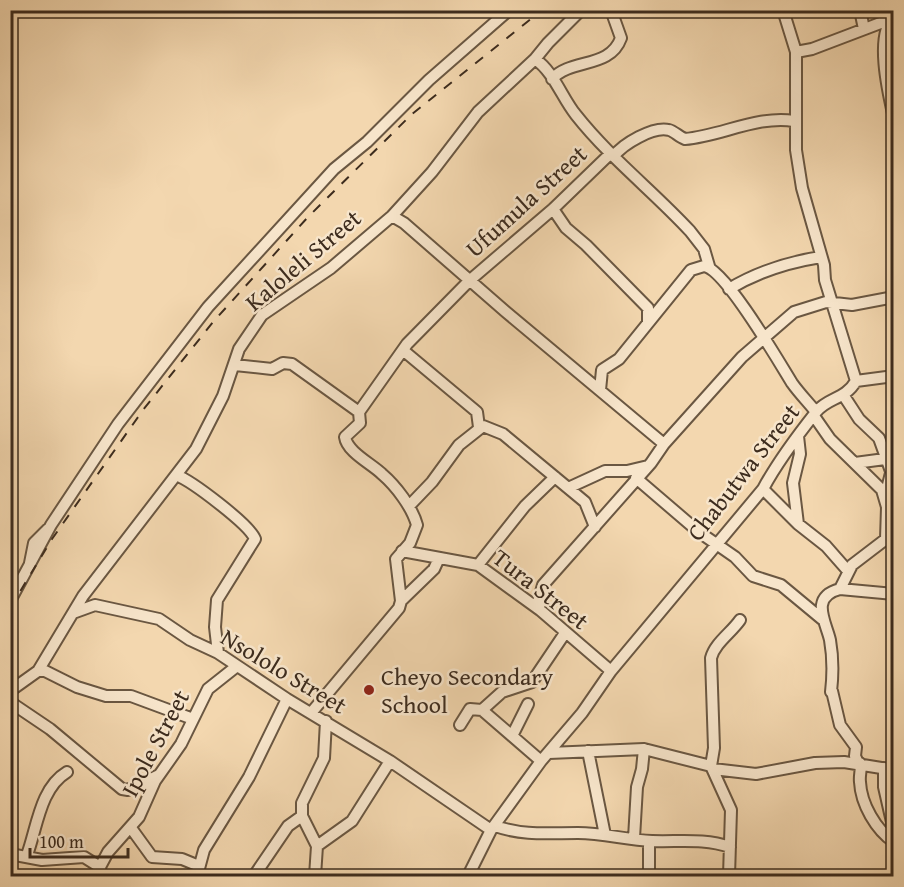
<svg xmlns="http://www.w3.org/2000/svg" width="904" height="887" viewBox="0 0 904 887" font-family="'Gentium Book Plus',serif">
	<rect width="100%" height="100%" fill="#f3d7af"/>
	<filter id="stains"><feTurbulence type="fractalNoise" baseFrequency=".00333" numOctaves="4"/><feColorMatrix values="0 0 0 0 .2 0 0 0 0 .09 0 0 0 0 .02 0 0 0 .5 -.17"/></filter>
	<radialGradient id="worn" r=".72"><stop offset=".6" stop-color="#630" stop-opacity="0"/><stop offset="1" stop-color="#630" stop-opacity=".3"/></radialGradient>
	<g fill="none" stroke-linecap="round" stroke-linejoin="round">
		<!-- minor casing -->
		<g stroke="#6a5742" stroke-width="14">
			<path id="minor" d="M 860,10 L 864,29
				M 894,18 C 874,33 889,96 894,118
				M 796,52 L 812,49 L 891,19
				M 535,59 C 554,72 562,98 576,115 C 610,158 653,191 690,231 L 704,249 L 709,266
				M 552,79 C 571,58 610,69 621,38 L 611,10
				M 614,156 C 623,144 653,126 669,130 C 674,131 679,137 685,139 C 721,136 758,115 794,121
				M 553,209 L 566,228 L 586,245 L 648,308 L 648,323
				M 392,216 L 404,223 L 506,312 L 664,444
				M 729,289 C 757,272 789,262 821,257
				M 404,351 L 477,412 L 479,427
				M 235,365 L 272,369 L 283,363 L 292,364 L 359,412
				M 856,381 L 894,376
				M 600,390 L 602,370 L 619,359 L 691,270 L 704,266 C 725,269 779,362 792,383 C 799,393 808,402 816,412
				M 844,396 L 859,419 L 879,438 L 892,474
				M 814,416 L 830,439 L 882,490 L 887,507 L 886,539 L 852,565 L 840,589
				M 855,463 L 885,459
				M 176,475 C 192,481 250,525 255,539 L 217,600 L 215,627 L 218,653
				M 636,478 L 699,532 L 735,557 L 753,576 L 781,585 L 822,619
				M 568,488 L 605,471 L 627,471 L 648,466
				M 763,489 L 798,524 L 826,546 L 848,571
				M 885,497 L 894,461
				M 409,506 L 432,482 L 459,445 L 483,426 L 503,434 L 585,502 L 595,527
				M 798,524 L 793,483 L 800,454 L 798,436
				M 402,551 L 478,565 L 540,610 L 611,671
				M 30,563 L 34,543 L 48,529
				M 478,565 L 525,506 L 555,477
				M 10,601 L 51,525 L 118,424 L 208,307 L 334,169 L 367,142 L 429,80 L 509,10
				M 401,601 L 434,569 L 439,558
				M 540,610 L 538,602 L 543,585 L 651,463 L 664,444 L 742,357 L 794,312 L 826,302 L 852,305 L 894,297
				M 73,613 L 95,605 L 159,619 L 190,640 L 218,653 L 287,699 L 390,761 L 491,830
				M 38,671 L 45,671 L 77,687 L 106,696 L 131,696 L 193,719
				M 10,691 L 38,671 L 83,596 L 196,449 L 223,396 L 239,349 L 262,315 L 331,268 L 392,216 L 432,172 L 478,112 L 535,59 L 548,43 L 581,10
				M 832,691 L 840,725 L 856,747 L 855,756 L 858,763
				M 831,692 C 833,675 833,657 830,640 C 826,622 809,597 840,589 L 894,594
				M 10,702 L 50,729 L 122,789 L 128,790 L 159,775
				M 482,710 L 502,692 L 532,682 L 565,633
				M 311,713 L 399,608 L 401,601 L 396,559 L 410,543 L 417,525 C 412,507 396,486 382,474 C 372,464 347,452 345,437 L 360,423 L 359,412 L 407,344 L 469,281 L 553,209 L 611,153
				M 460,725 L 470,709 L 482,710 L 541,761
				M 512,736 L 528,704
				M 588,751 L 605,835
				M 549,753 L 644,749 L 711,766 L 731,810 L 729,876
				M 860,763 C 862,770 859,775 860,782 C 861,804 876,830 894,842
				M 711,766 L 714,748 L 711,658 C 715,643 731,633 740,620
				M 884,768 L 884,787 L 894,831
				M 713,769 L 756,774 L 815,763 L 844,762 L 894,770
				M 495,826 C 524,836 548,833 578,833 C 603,833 627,840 652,841 C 679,842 704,838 730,847
				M 131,828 L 152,857 L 182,859 L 199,866
				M 634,838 L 637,787 L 642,769 L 644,749
				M 649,841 L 649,876
				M 317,846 L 352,821 L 390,761
				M 10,854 L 42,860 L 84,857 L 100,867
				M 27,855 C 37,828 40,788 67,772
				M 101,876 L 100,867 L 108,852 L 139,817 L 155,781 L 181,744 L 208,689 L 237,666
				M 197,876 L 204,850 L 249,777 L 287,699
				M 254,876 L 288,826 L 302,816
				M 315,876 L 317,846 L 302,816 L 302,803 L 324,758 L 326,721
				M 468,876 L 491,830 L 541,761 L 582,713 L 611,671 L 763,489 C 778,461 797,436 816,412 C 828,397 845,400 856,381 L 825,280 L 824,265 L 802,188 L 796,150 L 796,52 L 783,10"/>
		</g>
		<!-- minor -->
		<use href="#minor" stroke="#f7e5cb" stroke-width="10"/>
		<!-- rail -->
		<path stroke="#3d2c1e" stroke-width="2" stroke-dasharray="10 10" stroke-linecap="butt" d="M 10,608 L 52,539 L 143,410 L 213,322 L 308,217 L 412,114 L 542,10"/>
	</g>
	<!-- markers -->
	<circle fill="#8f2418" stroke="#f7e5cb" stroke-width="2" cx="369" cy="690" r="6"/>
	<g text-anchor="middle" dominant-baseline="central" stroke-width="5" stroke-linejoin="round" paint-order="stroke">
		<!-- street labels -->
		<g font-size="24" fill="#3d2c1e" stroke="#f7e5cb">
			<text transform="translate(526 201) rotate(-42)">Ufumula Street</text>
			<text transform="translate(303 260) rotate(-40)">Kaloleli Street</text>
			<text transform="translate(743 472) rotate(-52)">Chabutwa Street</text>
			<text transform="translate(541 589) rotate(38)">Tura Street</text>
			<text transform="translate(284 671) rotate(31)">Nsololo Street</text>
			<text transform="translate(155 743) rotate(-62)">Ipole Street</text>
		</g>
		<!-- poi labels -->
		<g font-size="24" fill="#3d2c1e" stroke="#f7e5cb" text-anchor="start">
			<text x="381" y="676">Cheyo Secondary<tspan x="381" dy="28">School</tspan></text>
		</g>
	</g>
	<!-- margin -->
	<rect width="904" height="887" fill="none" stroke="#f3d7af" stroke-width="36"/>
	<rect x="12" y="12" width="880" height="863" fill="none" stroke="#3d2c1e" stroke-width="3"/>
	<rect x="18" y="18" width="868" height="851" fill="none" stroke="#3d2c1e" stroke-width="1.5"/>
	<!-- scale -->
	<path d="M30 848v9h98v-9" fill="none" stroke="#3d2c1e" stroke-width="3"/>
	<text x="39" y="848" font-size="18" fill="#3d2c1e" stroke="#f7e5cb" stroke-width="4.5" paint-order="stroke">100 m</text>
	<rect width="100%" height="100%" filter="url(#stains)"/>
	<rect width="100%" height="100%" fill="url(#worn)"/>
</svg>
